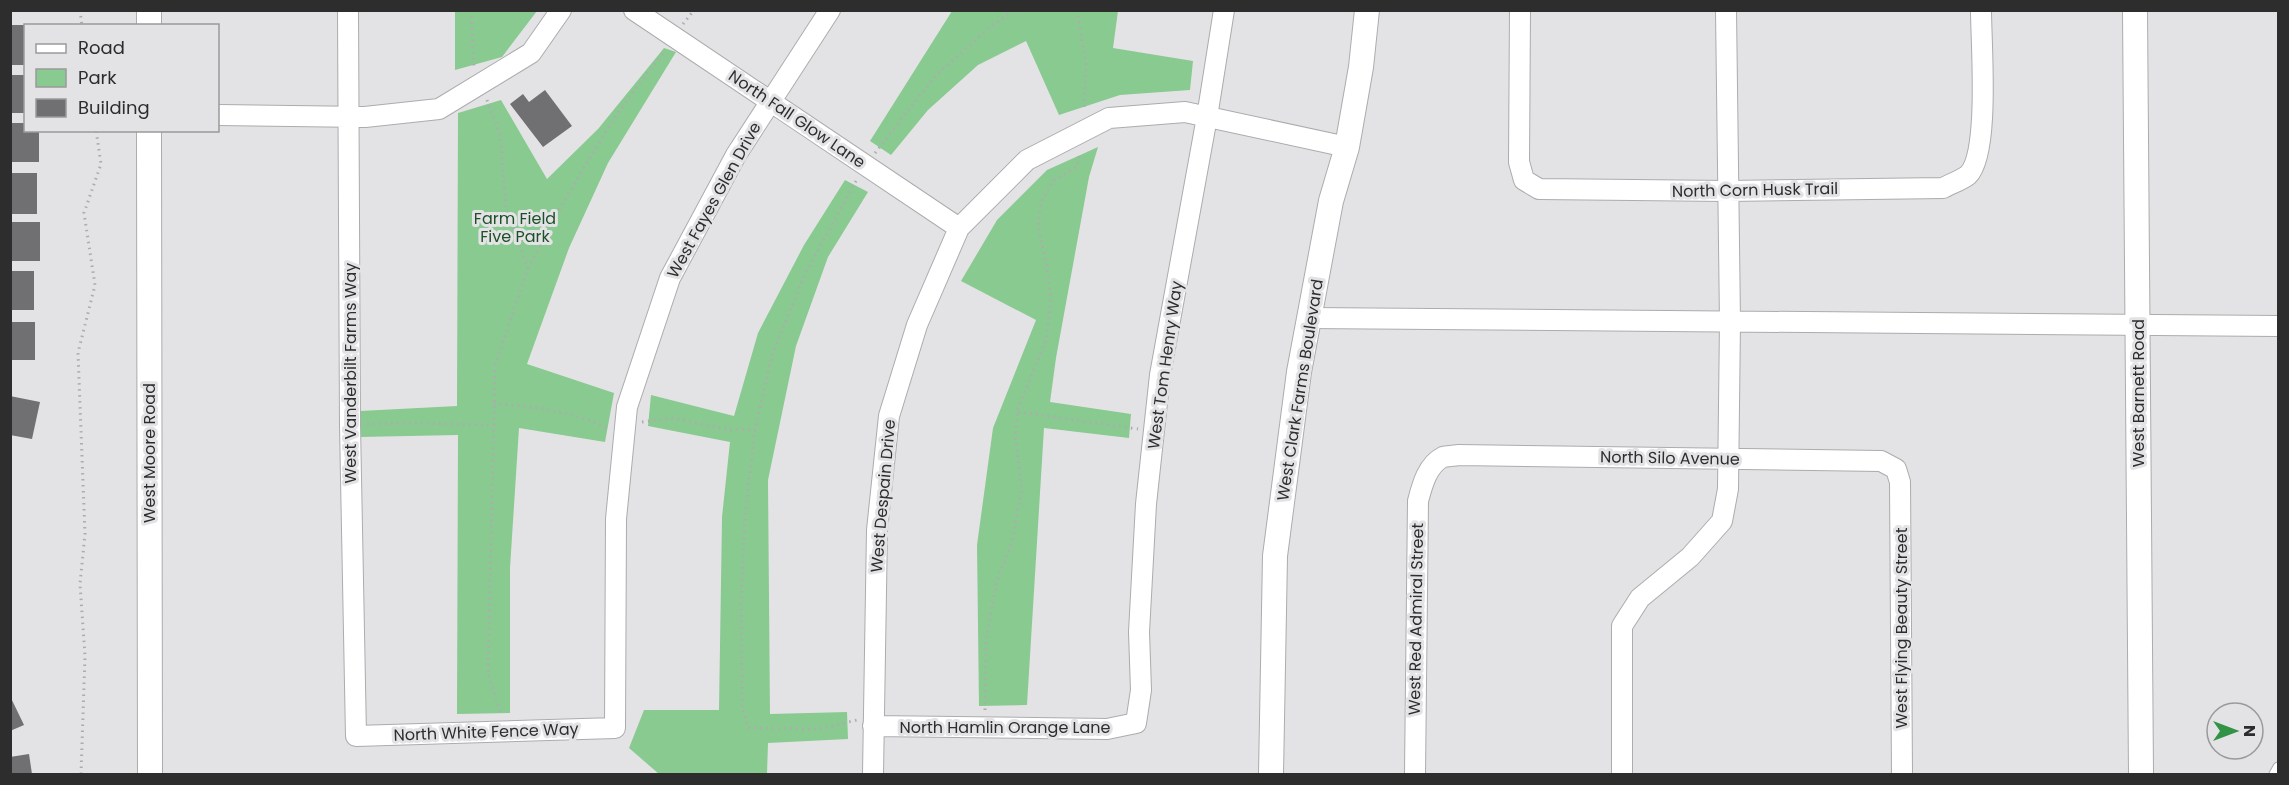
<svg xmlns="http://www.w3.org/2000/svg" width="2289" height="785" viewBox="0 0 2289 785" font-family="Poppins,sans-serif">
	<rect width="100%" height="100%" fill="#e3e3e6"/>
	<!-- green -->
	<path fill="#89ca91" d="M 455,11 L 455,10 L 537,11 L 502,57 L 455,70 Z
		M 952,11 L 1118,11 L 1113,48 L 1193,61 L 1190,90 L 1120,95 L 1059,115 L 1026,41 L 978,65 L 928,110 L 891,155 L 870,141 Z
		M 664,48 L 676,52 L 608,163 L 569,248 L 527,364 L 614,393 L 605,442 L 519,428 L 510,568 L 510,713 L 457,714 L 458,435 L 360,437 L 360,411 L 457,406 L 458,113 L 501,100 L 547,179 L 598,129 Z
		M 1098,147 L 1089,177 L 1056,358 L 1050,402 L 1131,414 L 1129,438 L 1044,428 L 1027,705 L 979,706 L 977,545 L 993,428 L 1036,320 L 961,281 L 997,220 L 1047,170 Z
		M 845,180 L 868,192 L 828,257 L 796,346 L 768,480 L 770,714 L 847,712 L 848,739 L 768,743 L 767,774 L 659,774 L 629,748 L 644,710 L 719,710 L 722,517 L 730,442 L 648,426 L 651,395 L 734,416 L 758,333 L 804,245 Z"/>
	<!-- building -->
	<path fill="#707073" d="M 10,25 L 26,25 L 26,65 L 10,65 Z
		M 10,75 L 26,75 L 26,113 L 10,113 Z
		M 545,90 L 572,126 L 543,147 L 510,104 L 523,94 L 529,102 Z
		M 10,123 L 26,123 L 26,130 L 39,130 L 39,162 L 10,162 Z
		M 10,173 L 37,173 L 37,214 L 10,214 Z
		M 10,222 L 40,222 L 40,261 L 10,261 Z
		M 10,271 L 34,271 L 34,310 L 10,310 Z
		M 10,322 L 35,322 L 35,360 L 10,360 Z
		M 10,396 L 40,402 L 32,439 L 10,435 Z
		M 10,696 L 24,725 L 10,731 Z
		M 29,754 L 32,774 L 10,774 L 10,757 Z"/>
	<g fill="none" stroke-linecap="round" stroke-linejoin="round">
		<!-- service casing -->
		<g stroke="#acabae" stroke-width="11">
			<path id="service" d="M 2274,774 L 2278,767"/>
		</g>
		<!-- minor casing -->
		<g stroke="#acabae" stroke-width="22">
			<path id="minor" d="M 348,10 L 350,425 L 356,736 L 615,728 L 616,519 L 627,407 L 670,278 L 736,155 L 830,10
				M 634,10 L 959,228
				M 1520,10 L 1519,162 L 1524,180 L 1539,189 L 1727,191 L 1943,188 C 1950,184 1962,180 1968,175 C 1990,154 1981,43 1981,10
				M 218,115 L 365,117 L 439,109 L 531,53 L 561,10
				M 1309,318 L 2278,326
				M 873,726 L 1107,729 L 1136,723 L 1141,690 L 1139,632 L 1146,504 L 1160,375 L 1207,117 L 1224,10
				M 873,774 L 877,530 L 889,416 L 917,325 L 959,228 L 1027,160 L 1109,118 L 1185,112 L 1347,147
				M 1415,774 L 1418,501 C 1422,486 1427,465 1443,457 C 1447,456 1454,456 1458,455 L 1881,461 L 1896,469 L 1900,482 L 1902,774
				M 1622,774 L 1622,626 L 1640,598 L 1690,557 L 1722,521 L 1728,489 L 1730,322 L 1726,10"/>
		</g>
		<!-- tertiary casing -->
		<g stroke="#acabae" stroke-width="26">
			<path id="tertiary" d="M 2135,10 L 2141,774
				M 149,26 L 149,10
				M 149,130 L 150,774
				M 1271,774 L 1275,556 L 1299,372 L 1331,201 L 1347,147 L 1361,67 L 1367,10"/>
		</g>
		<!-- path -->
		<path stroke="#acacaf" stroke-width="3" stroke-dasharray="1.5 4.5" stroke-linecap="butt" d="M 80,10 L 82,26
			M 471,10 L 474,68
			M 1077,10 L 1086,64 L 1084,110
			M 683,24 L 694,10
			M 487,100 L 500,133 L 506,209 L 528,268 L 495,366 L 488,674 L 501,715
			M 875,153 L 936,75 L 989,28 L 1014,10
			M 856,181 L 805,274 L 772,355 L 755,429 L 745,516 L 741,604 L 742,707 L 748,728 L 819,729 L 857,720
			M 528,268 C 568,194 609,116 665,52
			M 494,403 C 532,408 575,410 608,429
			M 1018,412 L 1138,429
			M 642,422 L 671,418 L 731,430 L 755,429
			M 367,424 L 411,423 L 494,425
			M 985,710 L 986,642 L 996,583 L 1012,542 L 1022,489 L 1015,437 L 1018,408 L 1046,340 L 1051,298 L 1047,267 L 1038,226 L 1041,202 L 1054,180 L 1077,167 L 1080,152
			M 81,774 L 85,656 L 80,584 L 85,534 L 78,353 L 95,285 L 84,213 L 101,164 L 96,130"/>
		<!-- service -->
		<use href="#service" stroke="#fff" stroke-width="9"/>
		<!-- minor -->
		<use href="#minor" stroke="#fff" stroke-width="20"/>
		<!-- tertiary -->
		<use href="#tertiary" stroke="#fff" stroke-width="24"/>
	</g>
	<g text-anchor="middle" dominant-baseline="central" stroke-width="6" stroke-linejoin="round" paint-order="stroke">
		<!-- street labels -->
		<g font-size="16" fill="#2d2d2e" stroke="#e3e3e6">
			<text transform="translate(797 119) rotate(34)">North Fall Glow Lane</text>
			<text transform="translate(1755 190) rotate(-1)">North Corn Husk Trail</text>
			<text transform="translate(714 200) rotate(-61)">West Fayes Glen Drive</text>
			<text transform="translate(1165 365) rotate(-82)">West Tom Henry Way</text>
			<text transform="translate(350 373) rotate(-90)">West Vanderbilt Farms Way</text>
			<text transform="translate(1300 390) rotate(-81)">West Clark Farms Boulevard</text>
			<text transform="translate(2138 393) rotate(-90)">West Barnett Road</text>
			<text transform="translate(149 453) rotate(-90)">West Moore Road</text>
			<text transform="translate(1670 458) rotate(1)">North Silo Avenue</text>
			<text transform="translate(883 496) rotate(-85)">West Despain Drive</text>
			<text transform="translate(1416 619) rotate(-89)">West Red Admiral Street</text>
			<text transform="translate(1901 628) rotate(-90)">West Flying Beauty Street</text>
			<text x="1005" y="727">North Hamlin Orange Lane</text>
			<text transform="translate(486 732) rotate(-2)">North White Fence Way</text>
		</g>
		<!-- park labels -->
		<g font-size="16" fill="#1e5027" stroke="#e3e3e6">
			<text x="515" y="218">Farm Field<tspan x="515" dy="18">Five Park</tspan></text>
		</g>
	</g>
	<!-- border -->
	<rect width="2289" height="785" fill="none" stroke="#2d2d2e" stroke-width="24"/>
	<!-- legend -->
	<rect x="24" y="24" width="195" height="108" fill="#e3e3e6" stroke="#9a9a9c" stroke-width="1.5"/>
	<rect x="36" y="44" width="30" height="9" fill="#ffffff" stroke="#9a9a9c" stroke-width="1.5"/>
	<text x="78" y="54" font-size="18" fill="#2d2d2e">Road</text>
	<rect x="36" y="69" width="30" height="18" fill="#89ca91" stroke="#9a9a9c" stroke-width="1.5"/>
	<text x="78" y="84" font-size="18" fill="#2d2d2e">Park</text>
	<rect x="36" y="99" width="30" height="18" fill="#707073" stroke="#9a9a9c" stroke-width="1.5"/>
	<text x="78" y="114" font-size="18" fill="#2d2d2e">Building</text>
	<!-- north arrow -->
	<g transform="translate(2235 731) rotate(90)"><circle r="28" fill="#e3e3e6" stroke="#9a9a9c" stroke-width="1.5"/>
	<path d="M0-4.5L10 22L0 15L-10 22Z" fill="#329347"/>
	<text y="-9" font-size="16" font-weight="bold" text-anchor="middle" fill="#2d2d2e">N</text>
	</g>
</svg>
